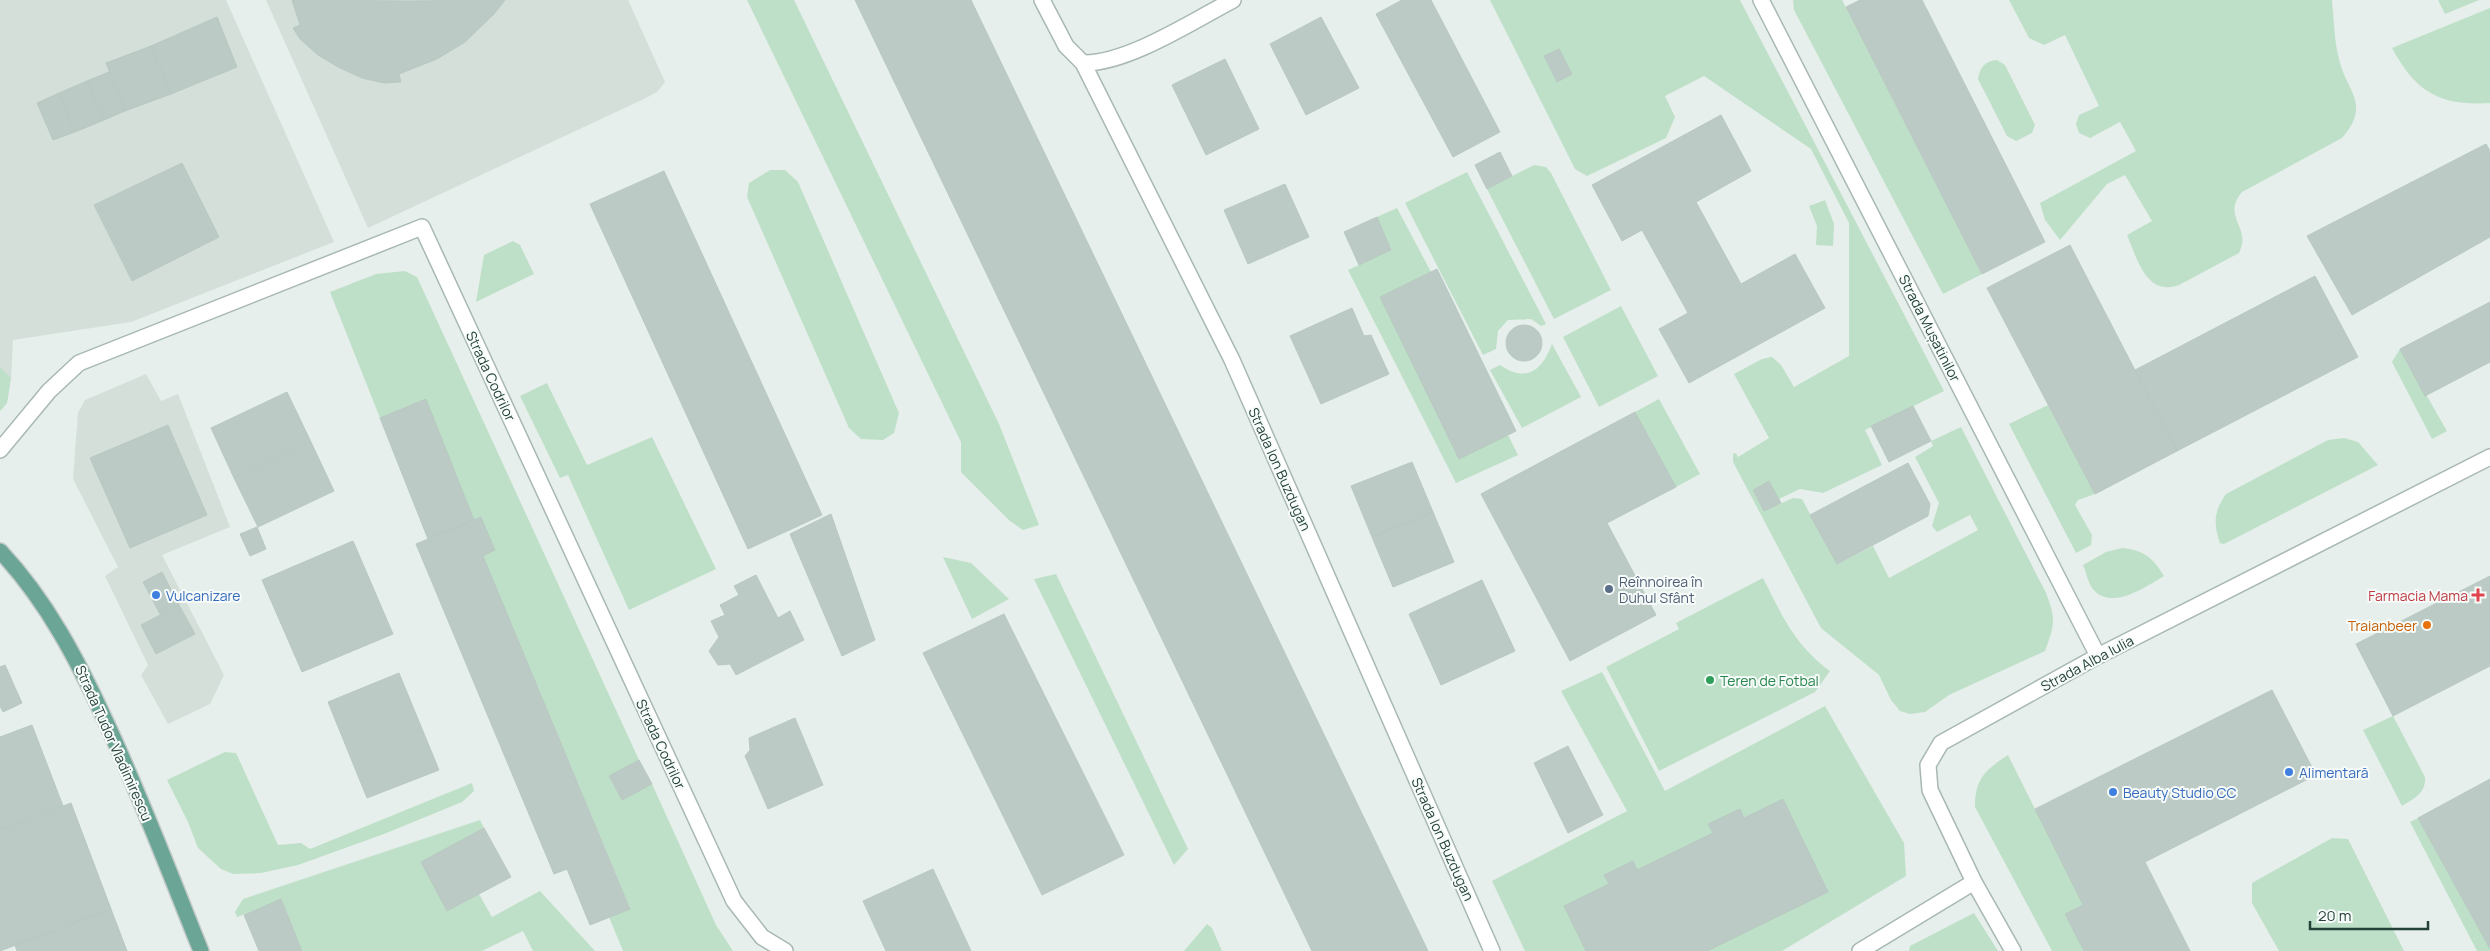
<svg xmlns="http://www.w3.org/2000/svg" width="2490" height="951" viewBox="0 0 2490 951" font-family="Manrope,sans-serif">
	<rect width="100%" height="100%" fill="#e6efeb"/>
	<!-- built -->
	<path fill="#d4dfda" d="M 0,0 L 226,0 L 334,242 L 131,322 L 13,340 L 11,378 L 7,403 L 0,411 Z
		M 266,0 L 628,0 L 665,82 L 657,92 L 646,98 L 368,228 Z
		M 146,374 L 161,401 L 178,394 L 230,527 L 162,555 L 224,675 L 210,704 L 168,724 L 141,675 L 148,665 L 105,576 L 118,567 L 73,479 L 78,413 L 85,400 Z"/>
	<!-- green -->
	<path fill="#bfe0c8" d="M 747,0 L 794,0 L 999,424 L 1039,525 L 1023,530 L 1010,521 L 961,472 L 961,442 Z
		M 1490,0 L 1740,0 L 1944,391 L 1865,430 L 1882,465 L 1823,493 L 1800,489 L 1779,499 L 1769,481 L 1753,490 L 1764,511 L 1793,498 L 1802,499 L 1837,564 L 1873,546 L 1889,578 L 1978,530 L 1970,515 L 1937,532 L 1932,526 L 1939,503 L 1915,457 L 1933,446 L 1931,441 L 1961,427 L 2046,593 C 2056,619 2055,624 2045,651 L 1949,695 L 1925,712 L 1910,714 L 1900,711 L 1891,700 L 1879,675 L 1821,628 L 1733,462 L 1733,454 L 1736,453 L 1738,457 L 1769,438 L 1734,374 L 1762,359 L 1772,357 L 1781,365 L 1794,387 L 1849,356 L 1849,223 L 1811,149 L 1704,76 L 1665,96 L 1675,117 L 1666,138 L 1587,176 L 1575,169 Z
		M 1793,0 L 1842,0 L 1982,274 L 1943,294 L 1794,10 Z
		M 2009,0 L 2332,0 C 2334,19 2334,40 2339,59 C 2346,91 2372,104 2342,138 L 2242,192 C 2221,217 2252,227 2239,253 L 2179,285 C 2146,297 2137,258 2127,235 L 2152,221 L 2125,175 L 2107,184 L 2060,240 L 2045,220 L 2040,203 L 2136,151 L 2120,122 L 2090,138 L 2079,133 L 2076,124 L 2079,115 L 2099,106 L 2065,35 L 2044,45 L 2029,38 Z
		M 2438,0 L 2479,0 L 2445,14 Z
		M 2490,8 L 2490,103 C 2439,106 2416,92 2392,48 Z
		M 1997,60 L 2005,65 L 2035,125 L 2032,133 L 2016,141 L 2007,136 L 1978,79 C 1980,67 1985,61 1997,60 Z
		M 1534,165 L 1546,167 L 1551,173 L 1611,290 L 1554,319 L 1487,189 Z
		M 770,170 L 785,170 L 798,182 L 899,413 L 894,433 L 883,440 L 861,439 L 849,428 L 747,197 L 749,183 Z
		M 1467,172 L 1546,324 L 1541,326 L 1531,319 L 1508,320 L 1498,331 L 1496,349 L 1483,355 L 1405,203 Z
		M 1825,200 L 1834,224 L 1833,246 L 1816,245 L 1817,226 L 1809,206 Z
		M 1397,208 L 1431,272 L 1380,297 L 1459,458 L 1508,435 L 1518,455 L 1456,483 L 1348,270 L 1391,250 L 1377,217 Z
		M 513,241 L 520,245 L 534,274 L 476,302 L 484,255 Z
		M 405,271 L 417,277 L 639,760 L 609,777 L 622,800 L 652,784 L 716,925 L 733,951 L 623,951 L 609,917 L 630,908 L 483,556 L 495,550 L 481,517 L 474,520 L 426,400 L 380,418 L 330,292 L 376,274 Z
		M 1621,306 L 1658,376 L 1599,407 L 1563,337 Z
		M 1552,344 L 1581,397 L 1522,428 L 1490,370 L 1500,365 C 1526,383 1542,371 1552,344 Z
		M 2400,349 L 2447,431 L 2432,439 L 2392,362 Z
		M 0,367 L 11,378 L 7,403 L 0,411 Z
		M 547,383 L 587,465 L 652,437 L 716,569 L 629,610 L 568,475 L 560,478 L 520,396 Z
		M 1659,399 L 1700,474 L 1676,487 L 1635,412 Z
		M 2048,405 L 2095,494 L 2078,500 L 2075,505 L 2092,535 L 2091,545 L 2076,553 L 2009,424 Z
		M 2344,438 L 2358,442 L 2378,465 L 2224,544 L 2220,543 C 2213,523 2214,511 2226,494 L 2328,440 Z
		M 2122,548 C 2144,550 2153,558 2164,576 C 2145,587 2111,612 2092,588 C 2088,582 2086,572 2083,565 L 2106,552 Z
		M 943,557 L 971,563 L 1009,599 L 972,619 Z
		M 1056,574 L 1188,849 L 1174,865 L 1034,579 Z
		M 1763,578 C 1783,617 1794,644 1830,671 L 1815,692 L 1659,771 L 1606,667 L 1679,629 L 1676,623 Z
		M 1602,672 L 1665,791 L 1825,706 L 1904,843 L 1906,876 L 1782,951 L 1525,951 L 1492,881 L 1627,811 L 1561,691 Z
		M 2393,716 L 2425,777 C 2426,793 2415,798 2402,806 L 2363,730 Z
		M 225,752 L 236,753 L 278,845 L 301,843 L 310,849 L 472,783 L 474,791 L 462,802 L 384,834 L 298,865 L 261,873 L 233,874 L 221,869 L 198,848 L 188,822 L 167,780 Z
		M 2008,755 L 2083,905 L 2065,914 L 2084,951 L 2052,951 L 1975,807 C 1975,779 1985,770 2008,755 Z
		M 2418,818 L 2490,949 L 2490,951 L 2477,951 L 2410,822 Z
		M 480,820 L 484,828 L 421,862 L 447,911 L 479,894 L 492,917 L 540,891 L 595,951 L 533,951 L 523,931 L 482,951 L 302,951 L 281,900 L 237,917 L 235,912 L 243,899 Z
		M 2332,838 L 2348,839 L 2404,951 L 2279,951 L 2252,903 L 2252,883 Z
		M 1974,913 L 1998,951 L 1909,951 L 1910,946 Z
		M 1207,924 L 1212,928 L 1222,951 L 1184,951 Z"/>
	<!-- building -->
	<path fill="#bbcac4" stroke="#b8c9c2" d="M 292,0 L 406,1 L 505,0 L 494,14 L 465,42 L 437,59 L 399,74 L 401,82 L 384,83 L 362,78 L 338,67 L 318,55 L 300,39 L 293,28 L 300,25 Z
		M 855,0 L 971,0 L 1428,951 L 1312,951 Z
		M 1402,0 L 1431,0 L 1500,132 L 1453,157 L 1376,14 Z
		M 1860,0 L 1922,0 L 2045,242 L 1982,274 L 1846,7 Z
		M 217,17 L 237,67 L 171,94 L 151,46 Z
		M 1321,17 L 1359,88 L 1306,115 L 1270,44 Z
		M 151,46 L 171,94 L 125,111 L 106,63 Z
		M 1559,49 L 1572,74 L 1557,82 L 1544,56 Z
		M 1225,59 L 1259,129 L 1206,155 L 1172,85 Z
		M 109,72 L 125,111 L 104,120 L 87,81 Z
		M 87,81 L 104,120 L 75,132 L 59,93 Z
		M 59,93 L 75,132 L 53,140 L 37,103 Z
		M 1721,115 L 1751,171 L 1696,202 L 1741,284 L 1795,254 L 1825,308 L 1689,383 L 1659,329 L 1688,313 L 1642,230 L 1622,241 L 1592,185 Z
		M 2486,144 L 2490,151 L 2490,237 L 2352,315 L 2307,236 Z
		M 1500,152 L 1512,176 L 1487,189 L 1475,165 Z
		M 182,163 L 219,237 L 132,281 L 94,205 Z
		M 664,171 L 822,515 L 748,549 L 590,204 Z
		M 1285,184 L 1309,237 L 1248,264 L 1224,210 Z
		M 1377,217 L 1391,250 L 1359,265 L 1344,232 Z
		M 2070,245 L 2177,451 L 2095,494 L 1987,288 Z
		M 1437,269 L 1516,431 L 1459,459 L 1380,297 Z
		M 2315,276 L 2358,357 L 2177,451 L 2135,370 Z
		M 2490,302 L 2490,362 L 2425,396 L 2400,349 Z
		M 1352,308 L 1364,336 L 1371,335 L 1389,374 L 1321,404 L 1290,336 Z
		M1506 343a18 18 0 1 1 36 0a18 18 0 1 1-36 0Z
		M 287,392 L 311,442 L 234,478 L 211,428 Z
		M 426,399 L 474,520 L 428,539 L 380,418 Z
		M 1913,406 L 1931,441 L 1889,462 L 1871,426 Z
		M 1635,412 L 1676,487 L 1607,523 L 1656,615 L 1570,661 L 1481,494 Z
		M 168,425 L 207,515 L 130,548 L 90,458 Z
		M 311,442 L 334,491 L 258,527 L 234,478 Z
		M 1412,462 L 1433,512 L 1372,537 L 1351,486 Z
		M 1908,463 L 1930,504 L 1928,516 L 1837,564 L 1810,515 Z
		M 1769,481 L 1781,503 L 1764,511 L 1753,490 Z
		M 1433,512 L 1454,562 L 1393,587 L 1372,537 Z
		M 831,514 L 875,640 L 842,656 L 790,534 Z
		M 481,517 L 495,550 L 483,556 L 630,909 L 590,925 L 567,869 L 554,874 L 416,544 Z
		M 257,527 L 266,549 L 250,556 L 240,534 Z
		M 353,541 L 393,634 L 302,672 L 262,580 Z
		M 162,572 L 179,605 L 160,614 L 143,582 Z
		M 756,575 L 778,618 L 790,611 L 804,640 L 736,675 L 730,664 L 718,665 L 709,651 L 719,637 L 711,621 L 725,615 L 720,605 L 739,595 L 734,586 Z
		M 2490,576 L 2490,666 L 2393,716 L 2356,644 Z
		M 1482,580 L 1515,651 L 1441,685 L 1409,614 Z
		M 179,605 L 195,634 L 156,654 L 141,625 Z
		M 1004,614 L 1124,855 L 1042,895 L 923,653 Z
		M 5,665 L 22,703 L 3,712 L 0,706 L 0,667 Z
		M 399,673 L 439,770 L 367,798 L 328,702 Z
		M 2272,690 L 2316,775 L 2145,862 L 2190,951 L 2084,951 L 2065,914 L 2083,905 L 2035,809 Z
		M 795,718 L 823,785 L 768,809 L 745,756 L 750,750 L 749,738 Z
		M 32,725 L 63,806 L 0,830 L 0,737 Z
		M 1568,746 L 1603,815 L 1568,833 L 1534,763 Z
		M 639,760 L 652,784 L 622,800 L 609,776 Z
		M 2490,779 L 2490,949 L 2418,818 Z
		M 1783,799 L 1828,892 L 1707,951 L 1586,951 L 1564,906 L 1609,884 L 1604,875 L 1633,861 L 1637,870 L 1713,833 L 1708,824 L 1740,809 L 1744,818 Z
		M 71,803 L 111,909 L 0,951 L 0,830 Z
		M 484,828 L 511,877 L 447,911 L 421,862 Z
		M 933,869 L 971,951 L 886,951 L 863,901 Z
		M 281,899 L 302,951 L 259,951 L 244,915 Z
		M 111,909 L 127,951 L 17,951 L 15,945 Z"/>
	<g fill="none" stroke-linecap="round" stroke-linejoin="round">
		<!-- service casing -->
		<g stroke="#a8b8b2" stroke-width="18">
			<path id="service" d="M 1974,882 L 2013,951"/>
		</g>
		<!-- minor casing -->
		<g stroke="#a8b8b2" stroke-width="18">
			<path id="minor" d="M 1042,0 L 1066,46 L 1083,63 L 1232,360 L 1492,951
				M 1761,0 L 2098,656
				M 1083,63 C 1127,64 1193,21 1233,0
				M 0,450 L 49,391 L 79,363 L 422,227 L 734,901 L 762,937 L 785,951
				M 1860,951 L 1974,882 L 1930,790 L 1928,765 L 1941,743 L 2098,656 L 2490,457"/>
		</g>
		<!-- primary casing -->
		<g stroke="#c2cac8" stroke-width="18">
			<path id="primary" d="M 0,551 C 47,601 78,661 106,722 C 141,797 170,874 201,951"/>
		</g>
		<!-- service -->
		<use href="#service" stroke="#fff" stroke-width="15"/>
		<!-- minor -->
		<use href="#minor" stroke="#fff" stroke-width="15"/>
		<!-- primary -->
		<use href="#primary" stroke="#6aa596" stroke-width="15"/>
	</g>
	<!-- markers -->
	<circle fill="#5c6f8a" stroke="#f7fbf9" stroke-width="2" cx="1609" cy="589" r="5"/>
	<g fill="#3f7fe0" stroke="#f7fbf9" stroke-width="2">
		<circle cx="156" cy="595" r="5"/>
		<circle cx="2289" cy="772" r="5"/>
		<circle cx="2113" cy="792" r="5"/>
	</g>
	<path fill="#e0444e" stroke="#f7fbf9" stroke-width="2" d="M2475.5 587.5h5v5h5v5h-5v5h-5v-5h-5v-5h5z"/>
	<circle fill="#e8710a" stroke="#f7fbf9" stroke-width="2" cx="2427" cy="625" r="5"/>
	<circle fill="#2e9e5b" stroke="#f7fbf9" stroke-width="2" cx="1710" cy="680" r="5"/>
	<g text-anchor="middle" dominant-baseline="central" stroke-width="4" stroke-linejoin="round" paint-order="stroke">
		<!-- street labels -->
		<g font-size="14" fill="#24423a" stroke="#f7fbf9">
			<text transform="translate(1930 328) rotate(63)">Strada Mușatinilor</text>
			<text transform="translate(491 376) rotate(65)">Strada Codrilor</text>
			<text transform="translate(1280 469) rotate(66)">Strada Ion Buzdugan</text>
			<text transform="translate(2087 663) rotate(-28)">Strada Alba Iulia</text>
			<text transform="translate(114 743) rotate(66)">Strada Tudor Vladimirescu</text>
			<text transform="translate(661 744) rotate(65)">Strada Codrilor</text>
			<text transform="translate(1443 839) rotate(66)">Strada Ion Buzdugan</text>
		</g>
		<!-- service labels -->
		<g font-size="14" fill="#4e5e75" stroke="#f7fbf9" text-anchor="start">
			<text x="1619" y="581">Reînnoirea în<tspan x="1619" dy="16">Duhul Sfânt</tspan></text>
		</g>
		<!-- shop labels -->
		<g font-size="14" fill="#366cbe" stroke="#f7fbf9" text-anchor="start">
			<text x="166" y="595">Vulcanizare</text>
			<text x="2299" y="772">Alimentară</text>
			<text x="2123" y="792">Beauty Studio CC</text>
		</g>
		<!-- health labels -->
		<g font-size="14" fill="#be3a42" stroke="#f7fbf9" text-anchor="end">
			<text x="2468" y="595">Farmacia Mama</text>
		</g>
		<!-- food labels -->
		<g font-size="14" fill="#c56008" stroke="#f7fbf9" text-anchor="end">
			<text x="2417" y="625">Traianbeer</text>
		</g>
		<!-- leisure labels -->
		<g font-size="14" fill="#27864d" stroke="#f7fbf9" text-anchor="start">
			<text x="1720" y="680">Teren de Fotbal</text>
		</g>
	</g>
	<!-- scale -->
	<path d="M2310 921v8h118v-8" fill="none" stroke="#24423a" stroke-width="2.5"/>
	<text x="2318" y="921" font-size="15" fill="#24423a" stroke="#f7fbf9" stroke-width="4" paint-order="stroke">20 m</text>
</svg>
